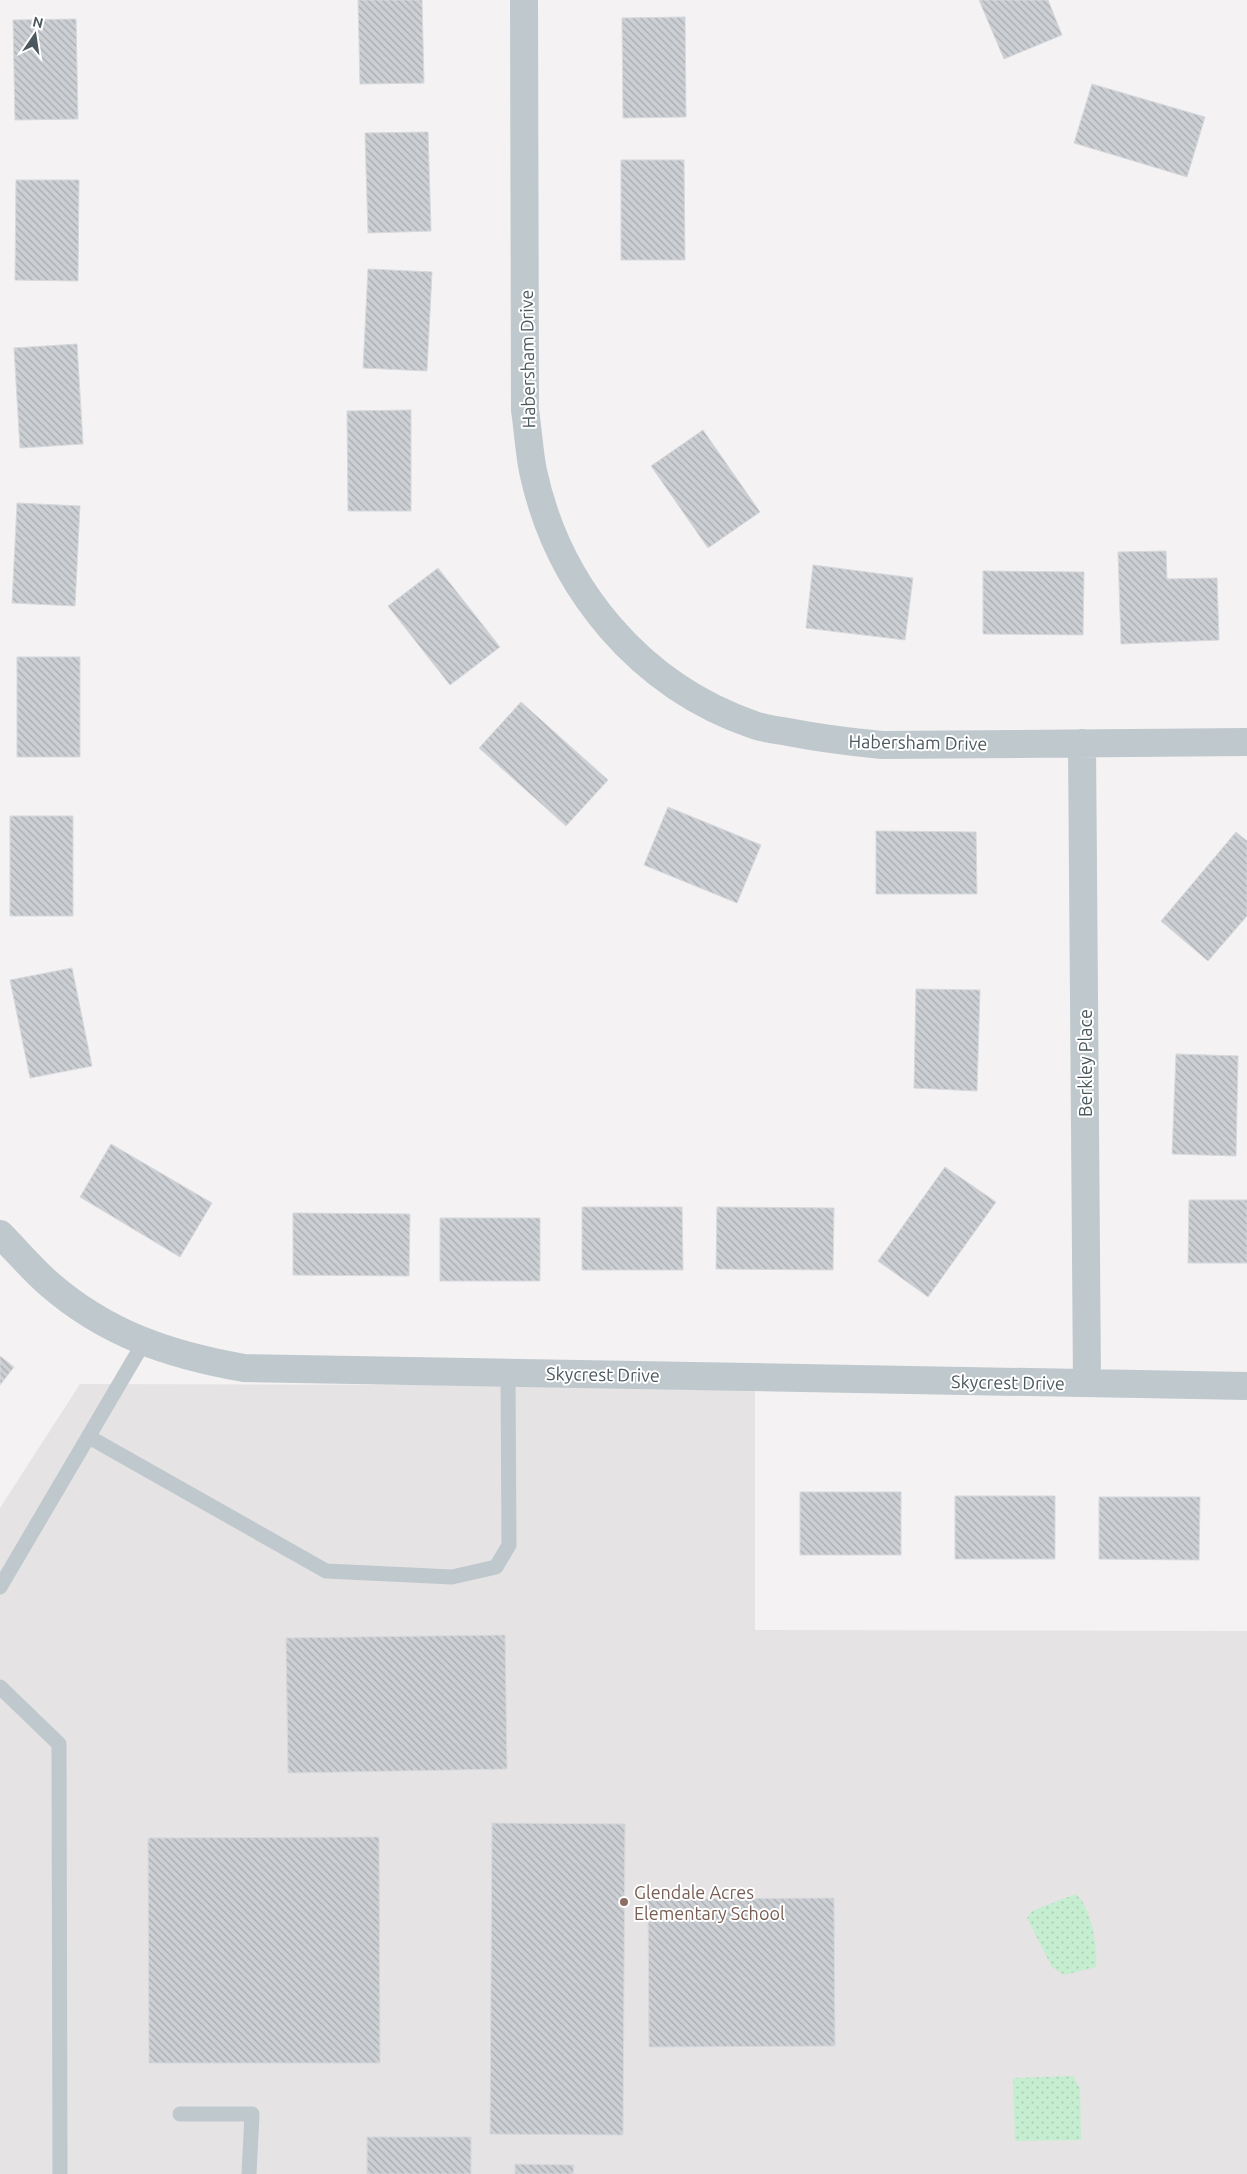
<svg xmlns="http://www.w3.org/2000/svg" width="1247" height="2174" viewBox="0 0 1247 2174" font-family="Ubuntu,sans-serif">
	<defs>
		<pattern id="park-dots" width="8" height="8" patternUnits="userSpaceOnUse" patternTransform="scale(1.25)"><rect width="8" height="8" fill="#c5edd0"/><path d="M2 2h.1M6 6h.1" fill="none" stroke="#abcdb5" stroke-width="1.8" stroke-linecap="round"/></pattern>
		<pattern id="building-back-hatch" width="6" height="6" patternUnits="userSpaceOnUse" patternTransform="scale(1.25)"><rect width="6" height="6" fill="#ccd0d4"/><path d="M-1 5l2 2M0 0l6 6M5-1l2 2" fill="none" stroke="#a8acaf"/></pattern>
	</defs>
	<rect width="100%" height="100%" fill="#f4f2f2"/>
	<!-- education -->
	<path fill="#e5e3e4" d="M 80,1384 L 755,1386 L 755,1630 L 1247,1631 L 1247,2174 L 0,2174 L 0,1508 Z"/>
	<!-- park -->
	<path fill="url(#park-dots)" d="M 1076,1894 C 1091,1907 1098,1947 1096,1967 L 1064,1975 L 1052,1967 L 1027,1918 L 1032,1911 Z
		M 1073,2076 L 1080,2089 L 1081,2140 L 1015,2141 L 1013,2078 Z"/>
	<!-- building -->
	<path fill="url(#building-back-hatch)" stroke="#d7d9dd" d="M 358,0 L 422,0 L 424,83 L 360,84 Z
		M 979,0 L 1048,0 L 1062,35 L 1004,59 Z
		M 685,17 L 686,117 L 623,118 L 622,18 Z
		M 76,19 L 78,119 L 15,120 L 13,20 Z
		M 1092,84 L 1205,117 L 1187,177 L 1074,143 Z
		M 428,132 L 431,231 L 368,233 L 365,133 Z
		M 621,160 L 684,160 L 685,260 L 621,260 Z
		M 16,180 L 79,180 L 78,281 L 15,280 Z
		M 368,269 L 432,272 L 427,371 L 363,368 Z
		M 77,344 L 83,444 L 20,448 L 14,348 Z
		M 411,410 L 411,511 L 348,511 L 347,411 Z
		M 703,430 L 760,512 L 708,548 L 651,466 Z
		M 17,503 L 80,506 L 75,606 L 12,603 Z
		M 1166,551 L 1167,579 L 1217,578 L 1219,640 L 1121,644 L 1118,552 Z
		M 813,565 L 913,578 L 905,640 L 806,628 Z
		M 438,568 L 500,647 L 450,685 L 388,606 Z
		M 983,571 L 1084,572 L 1083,635 L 983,634 Z
		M 17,657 L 80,657 L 80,757 L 17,757 Z
		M 521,702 L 608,780 L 566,826 L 479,748 Z
		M 668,807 L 761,845 L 737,903 L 644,865 Z
		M 10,816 L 73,816 L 73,916 L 10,916 Z
		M 876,831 L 976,832 L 977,894 L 876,894 Z
		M 1236,832 L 1247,841 L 1247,916 L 1208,961 L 1161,921 Z
		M 72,968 L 92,1066 L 30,1078 L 10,980 Z
		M 916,989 L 980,990 L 977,1091 L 914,1088 Z
		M 1176,1054 L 1238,1056 L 1236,1156 L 1172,1154 Z
		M 111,1144 L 212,1203 L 180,1257 L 80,1197 Z
		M 945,1167 L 996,1202 L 928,1297 L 878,1261 Z
		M 1189,1200 L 1247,1200 L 1247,1263 L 1188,1263 Z
		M 582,1207 L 682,1207 L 683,1270 L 582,1270 Z
		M 717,1207 L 834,1208 L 833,1270 L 716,1269 Z
		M 293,1213 L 410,1214 L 409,1276 L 293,1275 Z
		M 440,1218 L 540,1218 L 540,1281 L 440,1281 Z
		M 0,1356 L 14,1367 L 0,1385 Z
		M 800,1492 L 901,1492 L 901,1555 L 800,1555 Z
		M 955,1496 L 1055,1496 L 1055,1559 L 955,1559 Z
		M 1099,1497 L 1200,1497 L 1199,1560 L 1099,1559 Z
		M 505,1635 L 507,1769 L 288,1773 L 286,1638 Z
		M 492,1823 L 625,1824 L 623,2135 L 490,2134 Z
		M 379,1837 L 380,2063 L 149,2063 L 148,1838 Z
		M 834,1898 L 835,2046 L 649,2047 L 648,1899 Z
		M 367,2137 L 471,2137 L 471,2174 L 367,2174 Z
		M 515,2164 L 574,2165 L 573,2174 L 515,2174 Z"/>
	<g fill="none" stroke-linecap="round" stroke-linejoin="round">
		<!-- service -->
		<path stroke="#bfc8cd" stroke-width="15" d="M 89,1437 L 326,1571 L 452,1577 L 496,1567 L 509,1545 L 508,1373
			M 0,1587 L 144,1342
			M 0,1687 L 59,1744 L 60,2174
			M 180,2114 L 252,2114 L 249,2174"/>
		<!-- minor -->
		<path stroke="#bfc8cd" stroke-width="28" d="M 524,0 L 525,410 C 528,430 529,451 533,471 C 558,588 640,686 754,725 C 765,729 777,730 788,732 C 819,738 850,742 882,745 L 1247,742
			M 1082,743 L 1087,1383
			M 0,1234 C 16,1250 31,1268 48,1283 C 106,1334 170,1355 244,1368 L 1247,1386"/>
	</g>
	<!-- markers -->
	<circle fill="#8d6e63" stroke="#fff" stroke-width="2" cx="624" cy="1902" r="5"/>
	<g text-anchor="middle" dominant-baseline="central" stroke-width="4" stroke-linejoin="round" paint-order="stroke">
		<!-- street labels -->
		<g font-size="18" fill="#4b585e" stroke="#fff">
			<text transform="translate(527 359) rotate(-91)">Habersham Drive</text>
			<text transform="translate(918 742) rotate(1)">Habersham Drive</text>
			<text transform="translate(1085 1063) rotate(-90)">Berkley Place</text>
			<text transform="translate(603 1374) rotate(1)">Skycrest Drive</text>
			<text transform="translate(1008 1382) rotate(1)">Skycrest Drive</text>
		</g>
		<!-- education labels -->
		<g font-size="18" fill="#785e54" stroke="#fff" text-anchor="start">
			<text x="634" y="1892">Glendale Acres<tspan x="634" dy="21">Elementary School</tspan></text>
		</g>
	</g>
	<!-- north arrow -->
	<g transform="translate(35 35) rotate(13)" stroke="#ffffff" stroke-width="4" paint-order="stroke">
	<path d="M0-4L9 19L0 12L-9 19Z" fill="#4b585e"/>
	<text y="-8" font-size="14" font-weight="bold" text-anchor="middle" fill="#4b585e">N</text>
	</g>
</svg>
